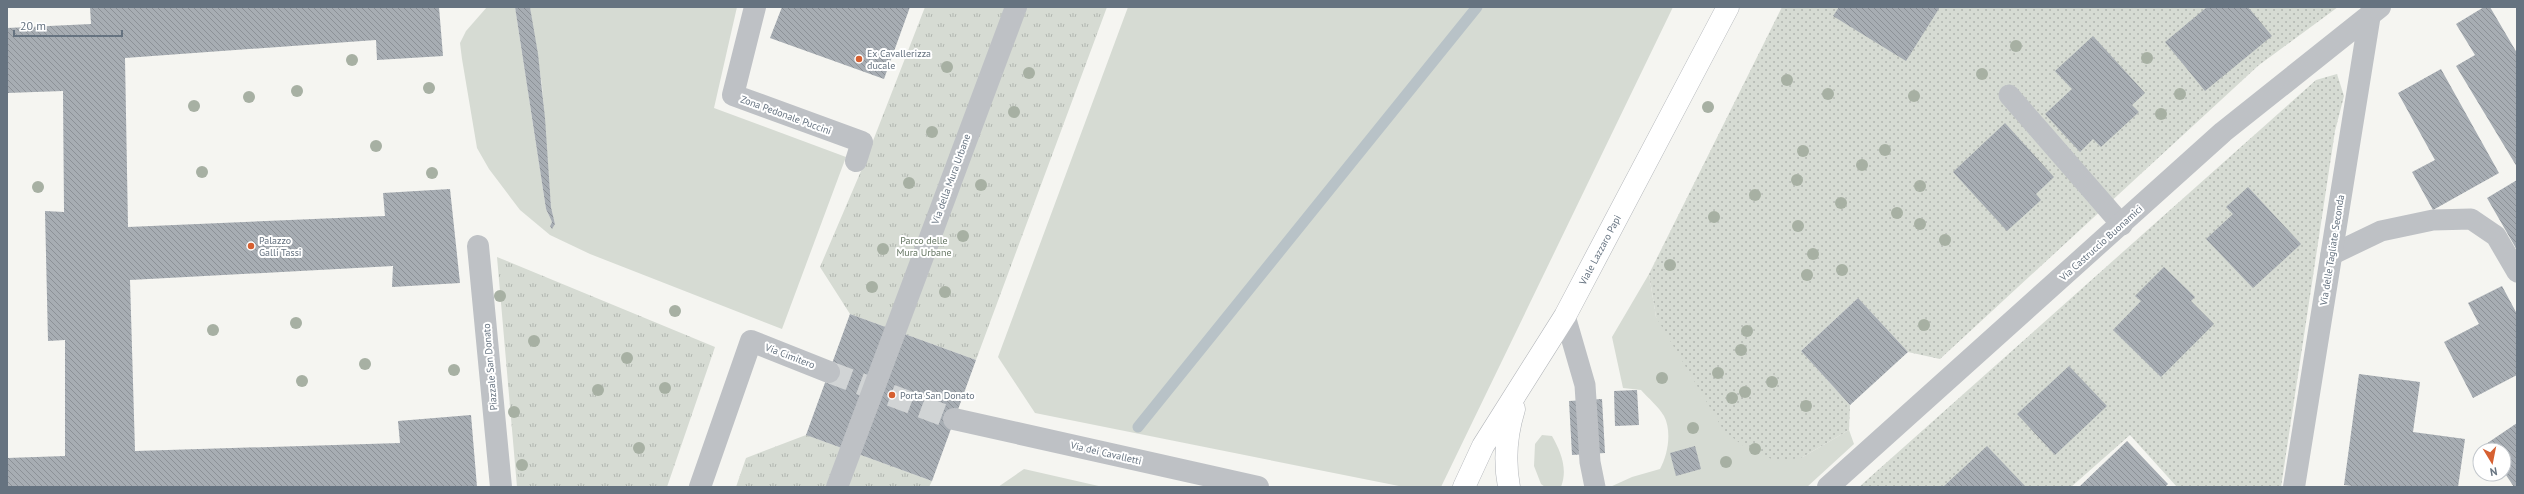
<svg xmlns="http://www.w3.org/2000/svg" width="2524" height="494" viewBox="0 0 2524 494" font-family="'PT Sans',sans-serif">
	<defs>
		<pattern id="park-tufts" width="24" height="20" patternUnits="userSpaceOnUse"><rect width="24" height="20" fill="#d6dbd3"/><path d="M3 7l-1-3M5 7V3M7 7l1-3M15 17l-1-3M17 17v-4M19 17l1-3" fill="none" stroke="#b1b6b0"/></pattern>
		<pattern id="garden-dots" width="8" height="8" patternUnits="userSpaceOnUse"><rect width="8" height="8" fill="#d6dbd3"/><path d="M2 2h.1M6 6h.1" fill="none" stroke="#b1b6b0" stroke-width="1.8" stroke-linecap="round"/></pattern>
		<pattern id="building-back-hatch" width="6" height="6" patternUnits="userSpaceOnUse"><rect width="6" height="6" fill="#a7adb3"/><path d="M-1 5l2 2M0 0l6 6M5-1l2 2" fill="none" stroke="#8c9197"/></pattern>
	</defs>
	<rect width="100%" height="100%" fill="#f5f5f1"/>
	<!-- grass -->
	<path fill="#d6dbd3" d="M 487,7 L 515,7 L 546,209 L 552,222 L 550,226 L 552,228 L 555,224 L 551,207 L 542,86 L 530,7 L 737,7 L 714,108 L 846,157 L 782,329 L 590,254 L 550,235 L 520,210 L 489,169 L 477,148 L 462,59 L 460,43 L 466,31 Z
		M 1128,7 L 1673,7 L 1441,487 L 1404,487 L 1035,413 L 998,357 Z
		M 1649,274 L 1656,317 L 1801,458 L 1849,430 L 1854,444 L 1807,487 L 1610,487 L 1632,477 L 1660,469 C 1668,455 1672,431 1664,416 C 1659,407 1648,398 1641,390 L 1623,388 L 1612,337 Z
		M 1542,435 L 1552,436 C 1561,452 1568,469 1561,487 L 1545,487 L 1541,484 L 1534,466 L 1535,444 Z
		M 1024,469 L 1103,487 L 998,487 Z"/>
	<!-- park -->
	<path fill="url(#park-tufts)" d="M 925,7 L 1107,7 L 976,360 L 850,314 L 820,267 L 864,164 Z
		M 497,257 L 715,347 L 667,487 L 517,487 Z
		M 806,435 L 932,481 L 929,487 L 736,487 L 746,458 Z"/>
	<!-- garden -->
	<path fill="url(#garden-dots)" d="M 1782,7 L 2338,7 L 2259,65 L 1940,359 L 1908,352 L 1858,298 L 1801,351 L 1850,405 L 1849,430 L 1801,458 L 1776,461 L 1745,447 L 1724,431 L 1656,317 L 1649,274 Z
		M 2337,74 L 2344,96 L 2335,131 L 2281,487 L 2177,487 L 2130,435 L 2071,487 L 1859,487 L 2316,80 Z"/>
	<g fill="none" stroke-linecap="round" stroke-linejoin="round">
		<!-- stream -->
		<path stroke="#b8c2c7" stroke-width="11" d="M 1138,427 L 1477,7"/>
	</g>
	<!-- building -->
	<path fill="url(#building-back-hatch)" d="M 90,7 L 439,7 L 443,56 L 377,60 L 376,40 L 125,58 L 128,227 L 385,216 L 383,193 L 450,189 L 460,283 L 392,287 L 393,266 L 130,280 L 135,451 L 400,443 L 398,421 L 471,415 L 477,487 L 7,487 L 7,458 L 65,456 L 65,340 L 48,341 L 45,211 L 64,212 L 63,91 L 7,93 L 7,28 L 91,24 Z
		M 515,7 L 530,7 L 538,54 L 545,118 L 551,207 L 555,224 L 552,229 L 550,226 L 552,222 L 546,209 Z
		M 782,7 L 910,7 L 884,79 L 770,38 Z
		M 1839,7 L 1940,7 L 1906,61 L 1833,16 Z
		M 2207,7 L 2248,7 L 2272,36 L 2205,91 L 2165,42 Z
		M 2484,7 L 2490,7 L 2517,53 L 2517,167 L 2456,66 L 2475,55 L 2456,24 Z
		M 2093,36 L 2145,93 L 2132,105 L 2139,112 L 2101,147 L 2093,139 L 2080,152 L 2045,114 L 2072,89 L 2055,71 Z
		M 2441,69 L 2499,173 L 2433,210 L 2412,172 L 2435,160 L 2398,93 Z
		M 2005,123 L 2054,177 L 2036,194 L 2041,200 L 2007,231 L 1953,172 Z
		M 2517,180 L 2517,250 L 2487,198 Z
		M 2248,187 L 2301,244 L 2253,288 L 2206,239 L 2233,214 L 2226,207 Z
		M 2164,267 L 2195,297 L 2191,301 L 2214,324 L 2161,377 L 2113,330 L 2141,301 L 2135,296 Z
		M 2502,286 L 2517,314 L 2517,375 L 2473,398 L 2444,342 L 2479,324 L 2468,303 Z
		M 1858,298 L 1908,352 L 1850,405 L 1801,351 Z
		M 850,314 L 976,360 L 932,481 L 806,435 Z
		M 2069,366 L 2107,406 L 2055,455 L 2017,414 Z
		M 2359,374 L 2420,382 L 2413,432 L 2465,439 L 2458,487 L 2360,487 L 2344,485 Z
		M 1637,390 L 1639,425 L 1615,426 L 1614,391 Z
		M 1602,399 L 1605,453 L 1572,455 L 1569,401 Z
		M 2517,423 L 2517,487 L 2514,487 L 2504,472 L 2504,450 L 2489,450 L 2486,444 Z
		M 2127,441 L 2168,484 L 2165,487 L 2079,487 Z
		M 1695,446 L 1701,469 L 1676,476 L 1670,453 Z
		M 1987,446 L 2025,486 L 1943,487 Z"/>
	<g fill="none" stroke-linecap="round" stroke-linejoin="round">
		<!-- street-tunnel -->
		<path stroke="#d1d4d5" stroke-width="22" stroke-dasharray="22 11" stroke-linecap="butt" d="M 829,372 L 954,419"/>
		<!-- primary casing -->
		<g stroke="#b2b5b9" stroke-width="23">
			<path id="primary" d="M 1464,487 L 1483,446 L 1565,316 L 1728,7
				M 1509,487 C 1504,460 1506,435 1514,409"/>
		</g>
		<!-- lane -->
		<path stroke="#bec1c5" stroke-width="21" d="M 2009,95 L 2122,225
			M 2331,255 L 2381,231 L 2433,220 L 2471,219 L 2496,236 L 2517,272
			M 1565,316 L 1585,385 L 1590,462 L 1595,487"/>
		<!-- street -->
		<path stroke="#bec1c5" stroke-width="22" d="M 755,7 L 733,95 L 862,142 L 856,161
			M 478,246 L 501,487
			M 954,419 L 1258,487
			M 700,487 L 751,341 L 829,372
			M 837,487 L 1016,7
			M 1828,487 L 2223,132 L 2380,7
			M 2294,487 L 2370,14"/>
		<!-- primary -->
		<use href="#primary" stroke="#fff" stroke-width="22"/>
	</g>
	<!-- trees -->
	<g fill="#a7b0a3">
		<circle cx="2016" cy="46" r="6"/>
		<circle cx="2147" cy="58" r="6"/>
		<circle cx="352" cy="60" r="6"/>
		<circle cx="947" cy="67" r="6"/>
		<circle cx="1029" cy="73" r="6"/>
		<circle cx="1982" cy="74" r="6"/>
		<circle cx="1787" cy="80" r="6"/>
		<circle cx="429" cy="88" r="6"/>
		<circle cx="297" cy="91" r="6"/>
		<circle cx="1828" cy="94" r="6"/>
		<circle cx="2180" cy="94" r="6"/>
		<circle cx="1914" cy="96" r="6"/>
		<circle cx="249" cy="97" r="6"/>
		<circle cx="194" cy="106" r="6"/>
		<circle cx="1708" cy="107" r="6"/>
		<circle cx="1014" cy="112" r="6"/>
		<circle cx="2161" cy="114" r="6"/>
		<circle cx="932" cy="132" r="6"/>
		<circle cx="376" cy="146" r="6"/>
		<circle cx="1885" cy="150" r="6"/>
		<circle cx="1803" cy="151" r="6"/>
		<circle cx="1862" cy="165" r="6"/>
		<circle cx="202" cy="172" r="6"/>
		<circle cx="432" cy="173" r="6"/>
		<circle cx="1797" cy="180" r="6"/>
		<circle cx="909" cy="183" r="6"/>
		<circle cx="981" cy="185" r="6"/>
		<circle cx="1920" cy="186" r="6"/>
		<circle cx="38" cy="187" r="6"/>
		<circle cx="1755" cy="195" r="6"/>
		<circle cx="1841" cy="203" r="6"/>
		<circle cx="1897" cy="213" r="6"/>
		<circle cx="1714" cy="217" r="6"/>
		<circle cx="1920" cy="224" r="6"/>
		<circle cx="1798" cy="226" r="6"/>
		<circle cx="963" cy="236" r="6"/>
		<circle cx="1945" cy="240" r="6"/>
		<circle cx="883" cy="249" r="6"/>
		<circle cx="1813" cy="254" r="6"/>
		<circle cx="1670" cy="265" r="6"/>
		<circle cx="1842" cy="270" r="6"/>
		<circle cx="1807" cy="275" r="6"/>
		<circle cx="872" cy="287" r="6"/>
		<circle cx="945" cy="292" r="6"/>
		<circle cx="500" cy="296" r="6"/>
		<circle cx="675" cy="311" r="6"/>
		<circle cx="296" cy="323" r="6"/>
		<circle cx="1924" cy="325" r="6"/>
		<circle cx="213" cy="330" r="6"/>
		<circle cx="1747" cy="331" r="6"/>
		<circle cx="534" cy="341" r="6"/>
		<circle cx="1741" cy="350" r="6"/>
		<circle cx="627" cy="358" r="6"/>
		<circle cx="365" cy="364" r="6"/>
		<circle cx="454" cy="370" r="6"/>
		<circle cx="1718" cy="373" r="6"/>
		<circle cx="1662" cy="378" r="6"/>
		<circle cx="302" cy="381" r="6"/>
		<circle cx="1772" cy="382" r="6"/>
		<circle cx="665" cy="388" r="6"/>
		<circle cx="598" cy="390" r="6"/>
		<circle cx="1745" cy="392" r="6"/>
		<circle cx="1732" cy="398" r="6"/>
		<circle cx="1806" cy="406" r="6"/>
		<circle cx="514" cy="412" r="6"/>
		<circle cx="1693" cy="428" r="6"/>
		<circle cx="639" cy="448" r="6"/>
		<circle cx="1755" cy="449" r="6"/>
		<circle cx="1726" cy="462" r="6"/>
		<circle cx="522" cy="465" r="6"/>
	</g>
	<!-- markers -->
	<g fill="#d66031" stroke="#fff" stroke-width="1.5">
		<circle cx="859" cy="59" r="4"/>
		<circle cx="251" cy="246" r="4"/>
		<circle cx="892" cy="395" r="4"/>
	</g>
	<g text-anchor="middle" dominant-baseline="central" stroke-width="4" stroke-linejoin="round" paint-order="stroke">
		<!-- poi labels -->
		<g font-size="10" fill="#667380" stroke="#fff" text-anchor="start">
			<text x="867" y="53">Ex Cavallerizza<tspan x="867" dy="12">ducale</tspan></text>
			<text x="259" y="240">Palazzo<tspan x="259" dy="12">Galli Tassi</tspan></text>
			<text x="900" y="395">Porta San Donato</text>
		</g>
		<!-- street labels -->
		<g font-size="10" fill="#667380" stroke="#fff">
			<text transform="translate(786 115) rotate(20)">Zona Pedonale Puccini</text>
			<text transform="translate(951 179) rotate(-70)">Via della Mura Urbane</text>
			<text transform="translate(2101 243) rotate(-42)">Via Castruccio Buonamici</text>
			<text transform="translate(1600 250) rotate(-62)">Viale Lazzaro Papi</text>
			<text transform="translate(2332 250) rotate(-81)">Via delle Tagliate Seconda</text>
			<text transform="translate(790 356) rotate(21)">Via Cimitero</text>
			<text transform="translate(490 367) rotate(-95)">Piazzale San Donato</text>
			<text transform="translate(1106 453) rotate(13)">Via dei Cavalletti</text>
		</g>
		<!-- park labels -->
		<g font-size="10" fill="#677864" stroke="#fff">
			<text x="924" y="240">Parco delle<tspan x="924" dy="12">Mura Urbane</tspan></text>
		</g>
	</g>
	<!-- border -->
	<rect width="2524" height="494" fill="none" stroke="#667380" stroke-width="16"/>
	<!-- north arrow -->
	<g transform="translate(2492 462) rotate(170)"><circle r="19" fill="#ffffff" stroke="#c2c7cc"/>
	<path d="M0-3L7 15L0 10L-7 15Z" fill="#d66031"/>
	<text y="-6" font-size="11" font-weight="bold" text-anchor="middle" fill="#667380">N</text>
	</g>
	<!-- scale -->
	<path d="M14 30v6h108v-6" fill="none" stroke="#667380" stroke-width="2"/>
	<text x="20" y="30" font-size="12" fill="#667380" stroke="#ffffff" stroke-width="3" paint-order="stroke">20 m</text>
</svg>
